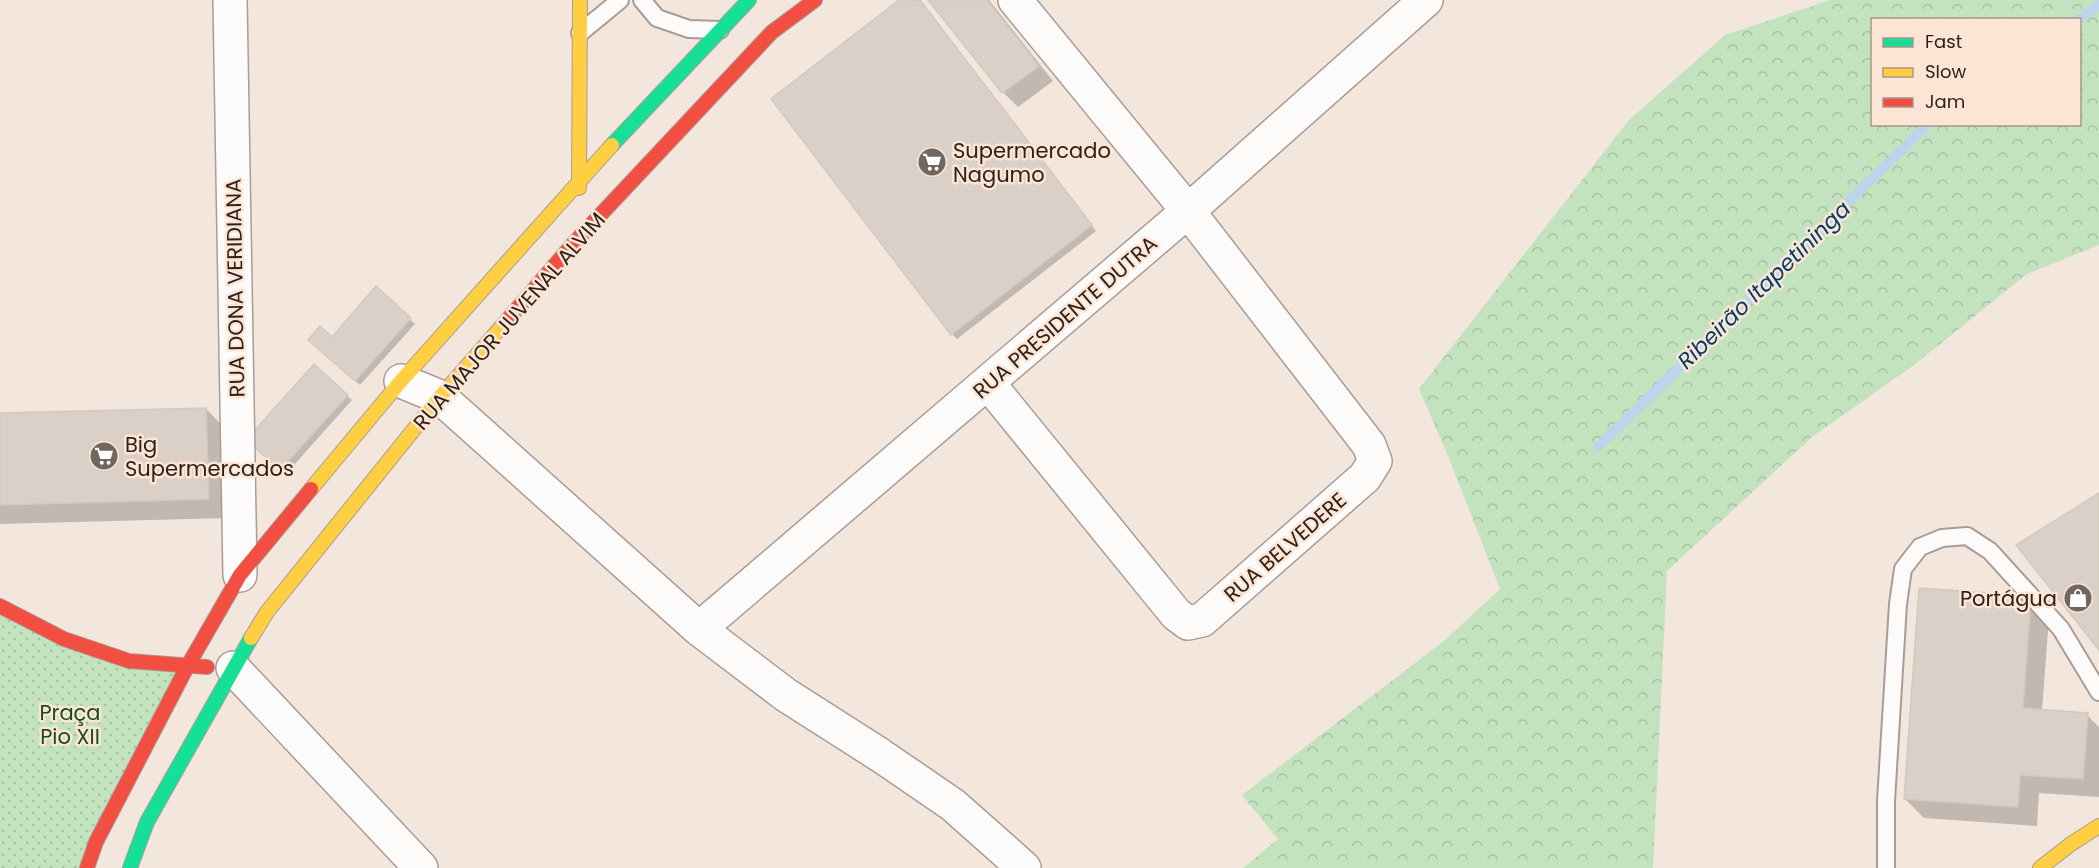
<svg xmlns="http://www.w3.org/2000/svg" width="2099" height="868" viewBox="0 0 2099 868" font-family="Poppins,sans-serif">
	<defs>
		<pattern id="forest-crowns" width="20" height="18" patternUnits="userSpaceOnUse" patternTransform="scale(1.5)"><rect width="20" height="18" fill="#c3e2be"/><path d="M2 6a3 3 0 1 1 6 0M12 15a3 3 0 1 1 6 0" fill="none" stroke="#a8c2a3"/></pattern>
		<pattern id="park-dots" width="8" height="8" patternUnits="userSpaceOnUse" patternTransform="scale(1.5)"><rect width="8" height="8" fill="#c3e2be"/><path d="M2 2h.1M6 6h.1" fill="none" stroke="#a8c2a3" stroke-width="1.8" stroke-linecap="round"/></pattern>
	</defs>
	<rect width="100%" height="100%" fill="#f3e6dd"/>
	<!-- forest -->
	<path fill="url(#forest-crowns)" fill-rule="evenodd" d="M 1830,0 L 2099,0 L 2099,245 L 2027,274 L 1914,365 L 1812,437 L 1667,571 L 1653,868 L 1243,868 L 1278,839 L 1242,795 L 1444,641 L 1500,589 L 1449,458 L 1419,389 L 1629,120 L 1725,35 ZM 1872,20 L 2080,20 L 2080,124 L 1872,124 Z"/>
	<!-- park -->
	<path fill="url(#park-dots)" d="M 0,615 L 176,672 L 83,868 L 0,868 Z"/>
	<!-- shadow -->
	<path fill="#0003" d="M 902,0 L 920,0 L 1096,231 L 957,339 L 952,334 Z
		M 930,0 L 989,0 L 1053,81 L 1018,107 L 1003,92 Z
		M 376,289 L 415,324 L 360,385 L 314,345 L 332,339 Z
		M 347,396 L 352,400 L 286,474 L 248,440 Z
		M 206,409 L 225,428 L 227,518 L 0,524 L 0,415 Z
		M 2030,598 L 2049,617 L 2042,711 L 2087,715 L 2099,727 L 2099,797 L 2039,793 L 2037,826 L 1924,818 L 1905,799 Z"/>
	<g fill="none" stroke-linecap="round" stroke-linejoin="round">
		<!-- stream -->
		<path stroke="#bbd5ed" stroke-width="10" d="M 2078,20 L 2099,5
			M 1599,446 L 1928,124"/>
	</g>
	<!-- building -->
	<path fill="#dad0c7" stroke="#d3c9c0" stroke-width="1.5" d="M 899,0 L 920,0 L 1092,225 L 951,335 L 771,99 Z
		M 928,0 L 987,0 L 1039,66 L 1002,93 Z
		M 376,286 L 411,318 L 355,381 L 308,340 L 320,326 L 332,337 Z
		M 314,364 L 348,395 L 280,470 L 246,440 Z
		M 206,408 L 209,499 L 0,505 L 0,413 Z
		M 2099,493 L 2099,650 L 2016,545 Z
		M 1919,588 L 2031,596 L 2023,708 L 2088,713 L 2083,779 L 2020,775 L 2018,807 L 1904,799 Z"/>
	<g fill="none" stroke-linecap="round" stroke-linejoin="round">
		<!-- lane casing -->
		<g stroke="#a89d96" stroke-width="20">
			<path id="lane" d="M 642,0 L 657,18 L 689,29 L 720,30
				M 580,33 L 620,0
				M 1886,868 L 1886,801 L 1898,604 L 1903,569 L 1920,547 L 1942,538 L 1967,536 L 1990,551 L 2061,629 L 2099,692"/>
		</g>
		<!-- street casing -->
		<g stroke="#a89d96" stroke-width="36">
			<path id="street" d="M 230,0 L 240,575
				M 401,381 L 440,397 L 699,629 L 786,695 L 880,755 L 953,805 L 1024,868
				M 988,383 L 1176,614 L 1188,623 L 1202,620 L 1365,477 L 1375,461 L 1369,445 L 1188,211 L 1015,0
				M 699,629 L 1188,211 L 1426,0
				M 233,668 L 421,868"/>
		</g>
		<!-- fast casing -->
		<g stroke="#a89d96" stroke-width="16">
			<path id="fast" d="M 612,145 L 749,0
				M 130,868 L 147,822 L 251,638"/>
		</g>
		<!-- slow casing -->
		<g stroke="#a89d96" stroke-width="16">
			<path id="slow" d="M 579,188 L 580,0
				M 311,489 L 401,381 L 612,145
				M 251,638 L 267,612 L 440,397 L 509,318
				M 2040,868 L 2071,844 L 2099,826"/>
		</g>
		<!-- jam casing -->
		<g stroke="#a89d96" stroke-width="16">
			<path id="jam" d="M 509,318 L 573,244 L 772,32 L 815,0
				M 0,606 L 64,639 L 129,661 L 207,667
				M 87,868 L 96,842 L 187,667 L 240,575 L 311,489"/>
		</g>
		<!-- lane -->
		<use href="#lane" stroke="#fdfbfa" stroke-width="16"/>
		<!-- street -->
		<use href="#street" stroke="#fdfbfa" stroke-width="33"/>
		<!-- fast -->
		<use href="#fast" stroke="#16e098" stroke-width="14"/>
		<!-- slow -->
		<use href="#slow" stroke="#ffcf43" stroke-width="14"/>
		<!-- jam -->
		<use href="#jam" stroke="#f24e42" stroke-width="14"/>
	</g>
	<!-- icons -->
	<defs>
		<g id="supermarket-disc" transform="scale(1.5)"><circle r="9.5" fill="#72675e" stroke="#fce5d4"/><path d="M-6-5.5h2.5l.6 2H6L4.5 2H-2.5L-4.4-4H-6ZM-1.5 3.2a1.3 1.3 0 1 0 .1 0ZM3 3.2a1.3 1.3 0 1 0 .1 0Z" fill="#fff"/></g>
		<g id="shop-disc" transform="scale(1.5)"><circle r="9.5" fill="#72675e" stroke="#fce5d4"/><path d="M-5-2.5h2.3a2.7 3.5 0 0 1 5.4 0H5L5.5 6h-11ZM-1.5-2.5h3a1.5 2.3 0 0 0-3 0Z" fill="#fff"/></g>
	</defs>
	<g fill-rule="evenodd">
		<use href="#supermarket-disc" x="932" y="162"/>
		<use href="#supermarket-disc" x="104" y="456"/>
		<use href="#shop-disc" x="2078" y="598"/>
	</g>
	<g text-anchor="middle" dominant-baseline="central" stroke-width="5" stroke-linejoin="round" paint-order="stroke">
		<!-- poi labels -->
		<g font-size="21" fill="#2d221a" stroke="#fce5d4" text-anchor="start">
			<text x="953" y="150">Supermercado<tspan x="953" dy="24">Nagumo</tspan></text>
			<text x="125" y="444">Big<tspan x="125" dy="24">Supermercados</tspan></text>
			<text x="2057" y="598" text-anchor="end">Portágua</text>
		</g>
		<!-- street labels -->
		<g font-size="21" fill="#2d221a" stroke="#fce5d4">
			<text transform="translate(235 288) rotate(-91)">RUA DONA VERIDIANA</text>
			<text transform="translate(1065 317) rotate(-41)">RUA PRESIDENTE DUTRA</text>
			<text transform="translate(509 321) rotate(-49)">RUA MAJOR JUVENAL ALVIM</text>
			<text transform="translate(1285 547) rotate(-41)">RUA BELVEDERE</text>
		</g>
		<!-- park labels -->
		<g font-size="21" fill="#174c23" stroke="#fce5d4">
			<text x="70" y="712">Praça<tspan x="70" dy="24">Pio XII</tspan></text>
		</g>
		<!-- water labels -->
		<g font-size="22" font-style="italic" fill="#023f67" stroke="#fce5d4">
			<text transform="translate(1764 285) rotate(-44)">Ribeirão Itapetininga</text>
		</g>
	</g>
	<!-- legend -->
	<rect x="1871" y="18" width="210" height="108" fill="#fce5d4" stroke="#a9978a" stroke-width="1.5"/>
	<rect x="1883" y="38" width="30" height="9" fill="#16e098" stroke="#a9978a" stroke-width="1.5"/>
	<text x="1925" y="48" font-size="18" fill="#2d221a">Fast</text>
	<rect x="1883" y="68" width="30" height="9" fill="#ffcf43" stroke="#a9978a" stroke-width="1.5"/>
	<text x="1925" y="78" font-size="18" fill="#2d221a">Slow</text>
	<rect x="1883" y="98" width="30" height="9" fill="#f24e42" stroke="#a9978a" stroke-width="1.5"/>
	<text x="1925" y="108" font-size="18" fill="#2d221a">Jam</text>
</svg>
